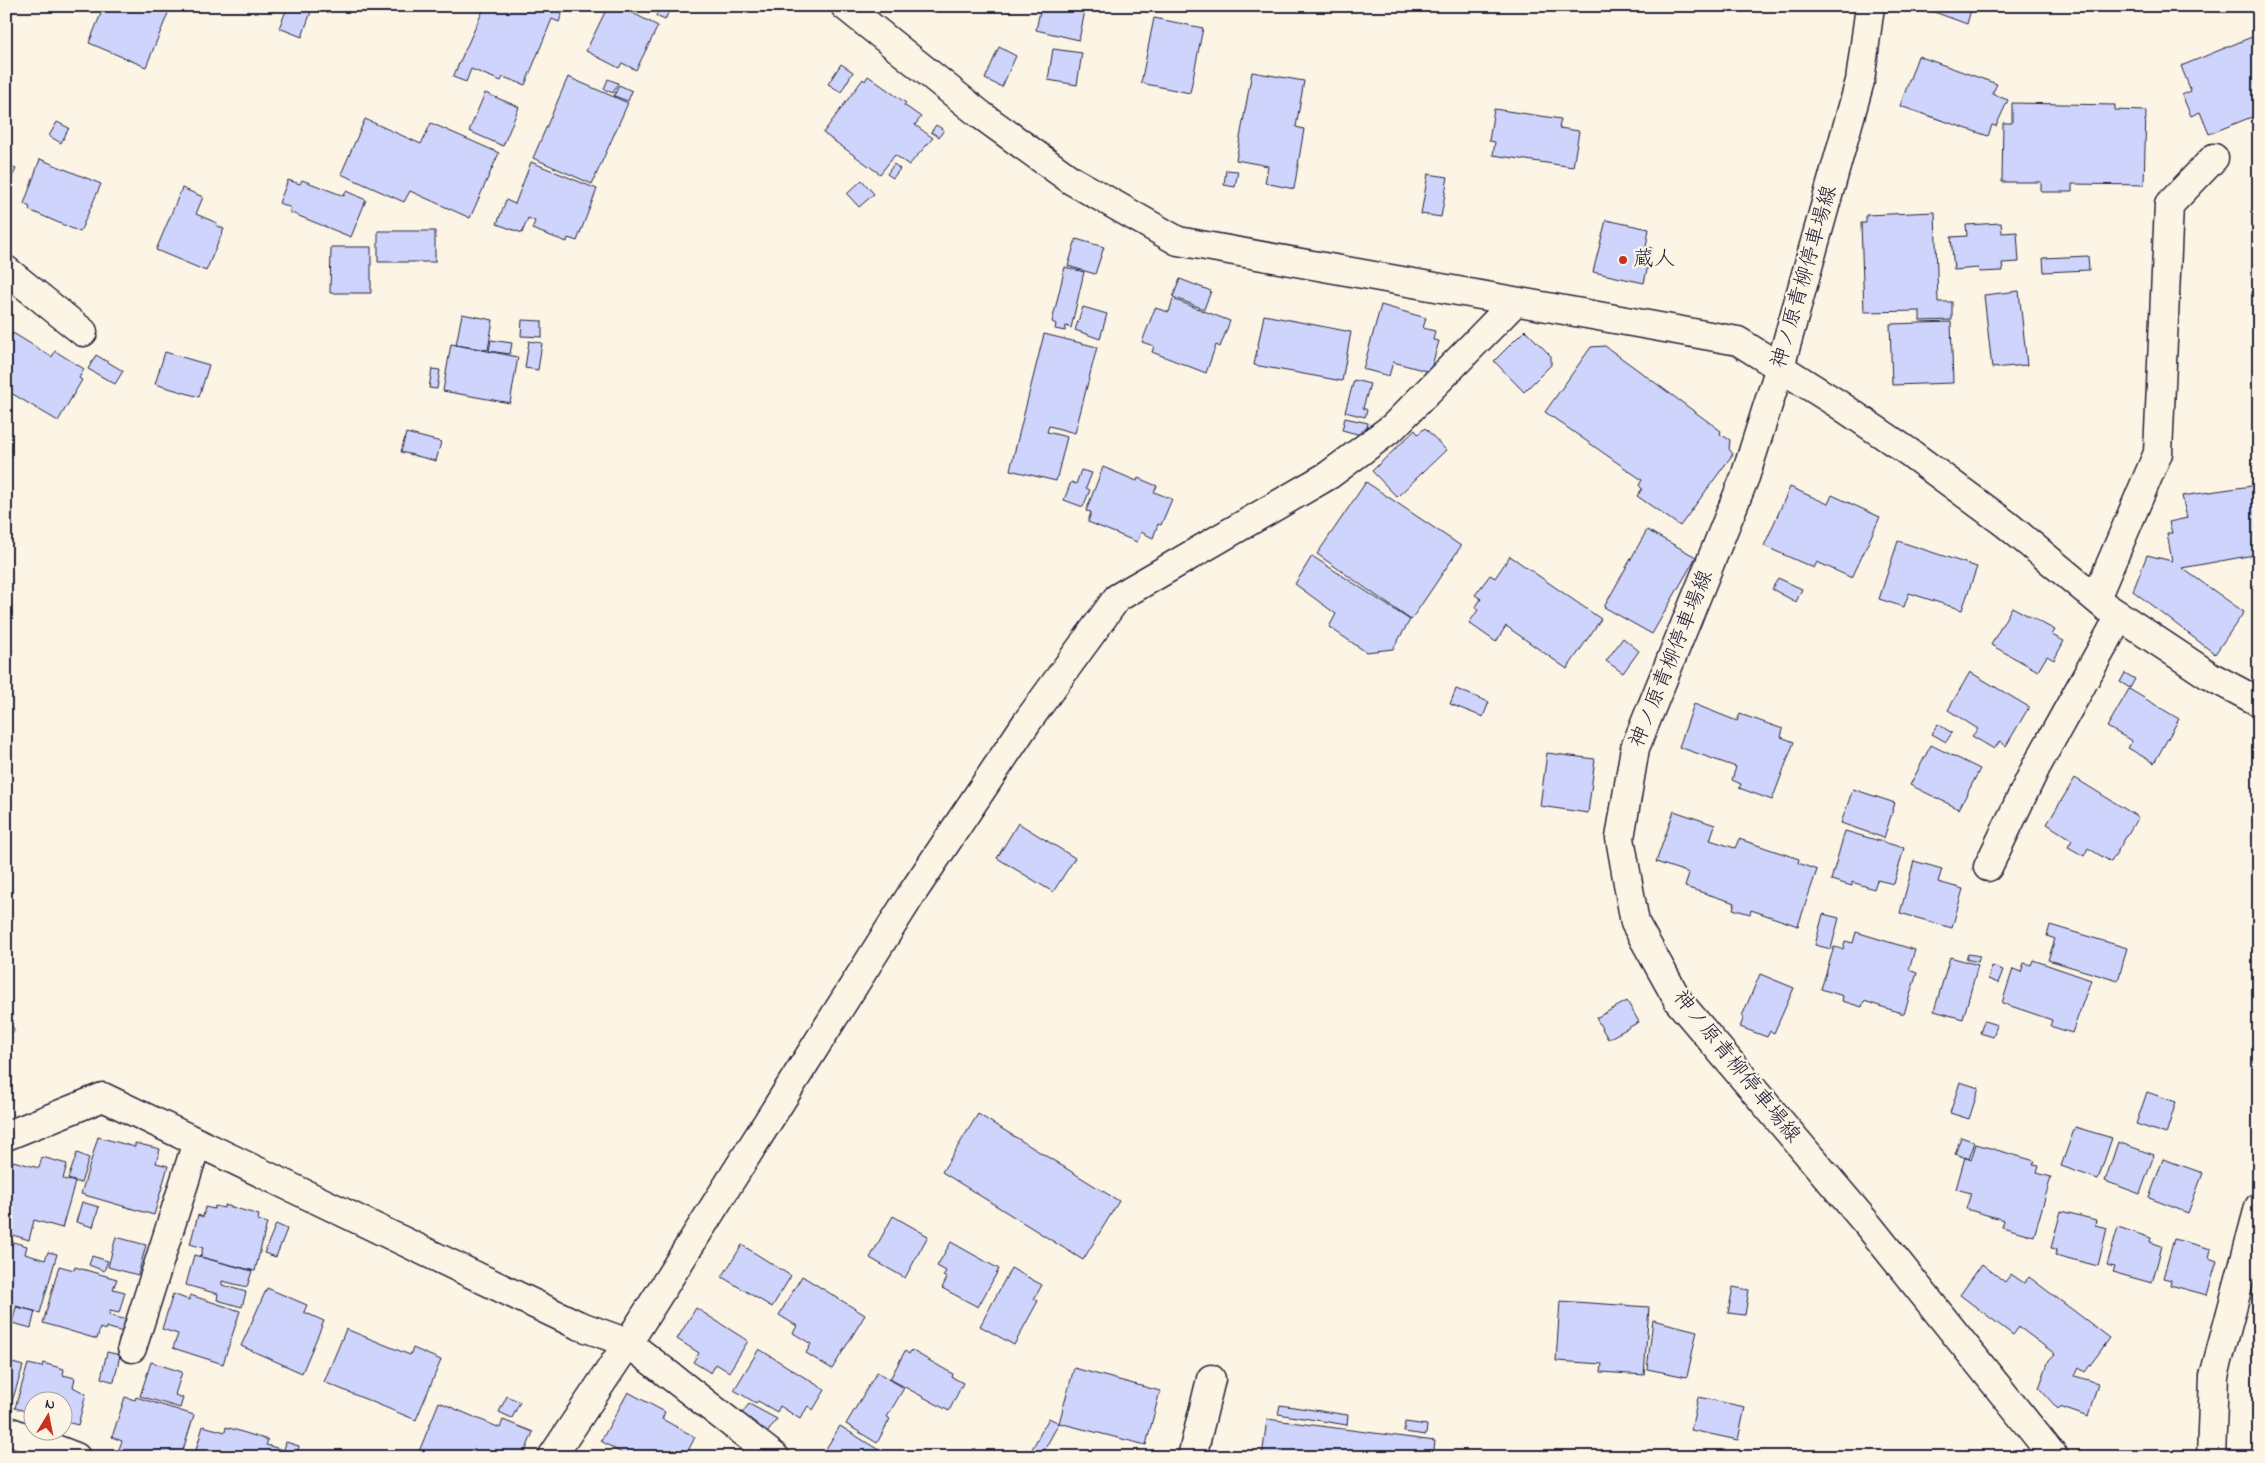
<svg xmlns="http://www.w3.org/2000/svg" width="2265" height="1463" viewBox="0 0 2265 1463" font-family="'Indie Flower','Klee One',sans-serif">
	<rect width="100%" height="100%" fill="#fcf5e5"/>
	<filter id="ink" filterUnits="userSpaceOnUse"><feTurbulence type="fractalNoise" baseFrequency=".02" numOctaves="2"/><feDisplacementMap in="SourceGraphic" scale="10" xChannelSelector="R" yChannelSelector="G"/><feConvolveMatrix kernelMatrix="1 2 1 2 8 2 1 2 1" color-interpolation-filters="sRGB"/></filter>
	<g filter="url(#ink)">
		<!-- building -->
		<path fill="#ced4fc" stroke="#22223b" d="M 104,6 L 171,6 L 146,67 L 89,43 Z
			M 288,6 L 313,6 L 302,37 L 279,28 Z
			M 485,6 L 565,6 L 559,22 L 552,19 L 525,85 L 503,77 L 501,81 L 471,69 L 466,82 L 453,77 Z
			M 608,6 L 619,6 L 658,26 L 636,70 L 622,63 L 619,68 L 586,51 Z
			M 660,6 L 671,6 L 665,20 L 656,16 Z
			M 1041,6 L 1086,6 L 1079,40 L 1036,30 Z
			M 1918,6 L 1972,6 L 1967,24 Z
			M 1154,18 L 1203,28 L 1190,93 L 1141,83 Z
			M 2259,34 L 2259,114 L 2209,134 L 2200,112 L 2191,116 L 2182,95 L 2191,91 L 2181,66 Z
			M 999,47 L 1016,56 L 1002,87 L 985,79 Z
			M 1053,49 L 1082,53 L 1077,85 L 1048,80 Z
			M 1918,56 L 1997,84 L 1992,94 L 2008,100 L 1996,126 L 1992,125 L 1988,136 L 1900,106 Z
			M 841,64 L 853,72 L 841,92 L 828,84 Z
			M 1252,72 L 1304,81 L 1296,127 L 1304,129 L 1294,189 L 1265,183 L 1268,166 L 1236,160 Z
			M 868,76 L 906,103 L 904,105 L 921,117 L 915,125 L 933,138 L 909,165 L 895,155 L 880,174 L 823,133 L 863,79 L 865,81 Z
			M 568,77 L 628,103 L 592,184 L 533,158 Z
			M 608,79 L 618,83 L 613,93 L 604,89 Z
			M 619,85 L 632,91 L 628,101 L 614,96 Z
			M 485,93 L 519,107 L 503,146 L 469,131 Z
			M 2012,103 L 2115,105 L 2115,110 L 2146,111 L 2144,185 L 2072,184 L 2072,192 L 2041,192 L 2041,182 L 2002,182 L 2003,123 L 2012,123 Z
			M 1494,109 L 1561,119 L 1559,128 L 1579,131 L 1573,167 L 1493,155 L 1495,142 L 1489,141 Z
			M 365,119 L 421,144 L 431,123 L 499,153 L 470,218 L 410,191 L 404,202 L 341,174 Z
			M 57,122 L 69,128 L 61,143 L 49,136 Z
			M 936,125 L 944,130 L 939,137 L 931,132 Z
			M 40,159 L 101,184 L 80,232 L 29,210 L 30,207 L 24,204 Z
			M 531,162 L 597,189 L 577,241 L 568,238 L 567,242 L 532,229 L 535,221 L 528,218 L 522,233 L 497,224 L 506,200 L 515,204 Z
			M 894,164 L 900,169 L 893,178 L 887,174 Z
			M 6,165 L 16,169 L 6,190 Z
			M 1226,170 L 1238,171 L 1235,187 L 1224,185 Z
			M 1428,174 L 1448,177 L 1441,217 L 1421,214 Z
			M 288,180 L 300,184 L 302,180 L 344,196 L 346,191 L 366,200 L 351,237 L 289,212 L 291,208 L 279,203 Z
			M 862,180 L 874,194 L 859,207 L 847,194 Z
			M 182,188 L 203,197 L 196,214 L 217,223 L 216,225 L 224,229 L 206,271 L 156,250 Z
			M 1935,212 L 1938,302 L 1952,302 L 1952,320 L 1920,321 L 1920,311 L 1864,312 L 1861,223 L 1866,223 L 1866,215 Z
			M 1606,220 L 1649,229 L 1646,247 L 1652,248 L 1644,283 L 1593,272 Z
			M 2001,223 L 2002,233 L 2017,232 L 2019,262 L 2002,263 L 2003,271 L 1979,272 L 1978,268 L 1954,270 L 1951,237 L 1967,236 L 1966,225 Z
			M 378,231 L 435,231 L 435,262 L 378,262 Z
			M 1076,239 L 1104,247 L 1095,274 L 1068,266 Z
			M 331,247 L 371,247 L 371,293 L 330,293 Z
			M 2088,256 L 2089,270 L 2044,272 L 2043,258 Z
			M 1065,267 L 1084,272 L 1071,328 L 1066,326 L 1065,331 L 1055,329 L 1056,324 L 1052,322 Z
			M 1180,279 L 1211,291 L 1204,309 L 1173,297 Z
			M 2019,291 L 2027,365 L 1992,368 L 1984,295 Z
			M 1173,299 L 1230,321 L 1220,347 L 1216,345 L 1206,373 L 1152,352 L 1154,346 L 1142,342 L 1155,308 L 1169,312 Z
			M 1381,305 L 1426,318 L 1423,328 L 1435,331 L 1433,340 L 1439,341 L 1430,372 L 1393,362 L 1389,376 L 1363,369 Z
			M 1083,307 L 1107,314 L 1100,339 L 1075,330 Z
			M 462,314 L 493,320 L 488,350 L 456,345 Z
			M 1264,315 L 1351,332 L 1342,381 L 1254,365 Z
			M 522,320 L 542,321 L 542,337 L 521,336 Z
			M 1951,322 L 1953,383 L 1892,385 L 1890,324 Z
			M 1525,330 L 1551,356 L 1551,365 L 1524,392 L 1494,361 Z
			M 13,333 L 52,357 L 55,351 L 84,369 L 79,378 L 82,380 L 58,421 L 6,390 L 6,346 Z
			M 1044,334 L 1097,347 L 1075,433 L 1049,426 L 1047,432 L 1067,437 L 1056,481 L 1010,470 Z
			M 491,340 L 512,343 L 510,354 L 489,351 Z
			M 529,341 L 542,343 L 538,370 L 525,368 Z
			M 451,344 L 518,357 L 510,403 L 443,391 Z
			M 1605,346 L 1721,431 L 1720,434 L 1730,440 L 1729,449 L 1733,454 L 1680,526 L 1637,496 L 1642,489 L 1639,485 L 1642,480 L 1545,412 L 1591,347 Z
			M 165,352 L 209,365 L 199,397 L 155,384 Z
			M 96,355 L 123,371 L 115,384 L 88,369 Z
			M 432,369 L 440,370 L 437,389 L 429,388 Z
			M 1354,380 L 1370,384 L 1363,408 L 1367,410 L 1365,417 L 1345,412 Z
			M 1345,418 L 1368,423 L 1365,436 L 1342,430 Z
			M 1425,428 L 1446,450 L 1397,497 L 1372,471 L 1415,430 L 1418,434 Z
			M 406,433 L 441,442 L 436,461 L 401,452 Z
			M 1103,467 L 1137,481 L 1138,478 L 1157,486 L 1154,492 L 1172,499 L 1161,525 L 1158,524 L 1153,538 L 1141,532 L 1137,542 L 1088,522 L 1091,512 L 1086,511 Z
			M 1081,470 L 1092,473 L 1086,488 L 1090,490 L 1083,507 L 1064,500 L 1071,482 L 1076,484 Z
			M 2257,470 L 2259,470 L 2259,554 L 2182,568 L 2244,612 L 2215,654 L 2133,591 L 2147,555 L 2172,561 L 2167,533 L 2172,533 L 2169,522 L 2187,518 L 2182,496 L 2258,485 Z
			M 1366,482 L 1461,546 L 1411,620 L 1317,554 Z
			M 1790,487 L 1828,504 L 1832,495 L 1880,517 L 1852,578 L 1817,562 L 1814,568 L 1764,546 Z
			M 1647,530 L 1696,557 L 1652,634 L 1604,607 Z
			M 1898,541 L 1977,567 L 1962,610 L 1909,593 L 1904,607 L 1879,599 Z
			M 1312,556 L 1410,620 L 1393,649 L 1366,652 L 1329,627 L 1336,614 L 1295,584 Z
			M 1510,556 L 1601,619 L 1567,669 L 1506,626 L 1496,642 L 1469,623 L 1478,610 L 1475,608 L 1481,599 L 1475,595 L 1490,575 L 1495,578 Z
			M 1778,578 L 1802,589 L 1796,602 L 1772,589 Z
			M 2012,607 L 2055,630 L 2052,635 L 2064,641 L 2054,660 L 2047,656 L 2038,671 L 1991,645 Z
			M 1623,638 L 1639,651 L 1623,673 L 1606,661 Z
			M 1970,672 L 2029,707 L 2006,746 L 2000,741 L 1994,749 L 1972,736 L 1978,729 L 1948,710 Z
			M 2125,673 L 2135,679 L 2130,688 L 2120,682 Z
			M 1456,689 L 1489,702 L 1483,717 L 1450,704 Z
			M 2129,689 L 2179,719 L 2154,763 L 2128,748 L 2132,741 L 2107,727 Z
			M 1694,704 L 1737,721 L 1740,714 L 1783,729 L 1781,737 L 1794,742 L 1772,800 L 1739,788 L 1741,784 L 1732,780 L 1736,767 L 1679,747 Z
			M 1938,724 L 1952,733 L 1946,742 L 1932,734 Z
			M 1931,745 L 1980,769 L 1959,809 L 1910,785 Z
			M 1547,753 L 1595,759 L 1588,813 L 1540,806 Z
			M 2075,778 L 2138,817 L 2111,862 L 2088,848 L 2084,856 L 2068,847 L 2072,840 L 2047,824 Z
			M 1853,789 L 1895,803 L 1884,838 L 1841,823 Z
			M 1674,811 L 1715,825 L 1710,840 L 1735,848 L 1739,839 L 1799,859 L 1798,863 L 1817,870 L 1798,926 L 1751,910 L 1750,914 L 1733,909 L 1735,903 L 1685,887 L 1689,873 L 1656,862 Z
			M 1018,823 L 1075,858 L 1053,892 L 997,858 Z
			M 1845,831 L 1904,848 L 1894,884 L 1877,880 L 1874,889 L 1852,882 L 1852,886 L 1831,880 Z
			M 1914,861 L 1942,869 L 1938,882 L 1963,889 L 1952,928 L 1900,913 Z
			M 1823,914 L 1839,918 L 1831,949 L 1815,945 Z
			M 2050,925 L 2127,948 L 2118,981 L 2048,960 L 2055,939 L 2047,936 Z
			M 1856,932 L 1915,950 L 1909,970 L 1917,973 L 1904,1014 L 1864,1001 L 1862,1007 L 1842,1001 L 1843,996 L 1821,989 L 1834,947 L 1843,949 L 1845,941 L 1853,943 Z
			M 1968,954 L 1980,956 L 1978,962 L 1966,959 Z
			M 1950,957 L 1978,965 L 1963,1019 L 1934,1011 Z
			M 2033,960 L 2091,980 L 2072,1033 L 2050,1026 L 2052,1020 L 2002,1003 L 2013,969 L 2021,972 L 2024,963 L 2031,965 Z
			M 1992,966 L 2003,970 L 1998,983 L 1988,979 Z
			M 1760,974 L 1794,988 L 1774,1033 L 1770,1031 L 1767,1037 L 1740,1027 L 1744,1017 L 1742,1016 Z
			M 1627,1001 L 1639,1022 L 1608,1039 L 1596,1018 Z
			M 6,1016 L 10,1020 L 8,1022 L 15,1030 L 6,1038 Z
			M 1984,1021 L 1997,1025 L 1993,1037 L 1980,1033 Z
			M 1960,1082 L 1979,1088 L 1969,1119 L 1950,1113 Z
			M 2147,1092 L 2176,1102 L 2166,1134 L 2136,1124 Z
			M 978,1114 L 1119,1201 L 1083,1260 L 942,1172 Z
			M 2075,1127 L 2112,1138 L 2098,1179 L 2061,1166 Z
			M 98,1137 L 135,1147 L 135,1143 L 160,1149 L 156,1163 L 168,1166 L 154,1215 L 81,1194 Z
			M 1961,1137 L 1975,1142 L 1969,1159 L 1955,1154 Z
			M 2118,1142 L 2154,1155 L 2140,1194 L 2105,1181 Z
			M 1976,1144 L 2035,1161 L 2033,1165 L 2039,1166 L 2037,1173 L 2051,1177 L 2034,1236 L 2002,1227 L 2004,1220 L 1966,1209 L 1971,1193 L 1956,1189 L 1965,1157 L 1971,1160 Z
			M 77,1153 L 89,1158 L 81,1183 L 68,1179 Z
			M 42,1157 L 67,1164 L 63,1179 L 75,1182 L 62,1228 L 34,1220 L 29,1240 L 6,1233 L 6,1184 L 13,1161 L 39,1168 Z
			M 2163,1159 L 2203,1173 L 2188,1213 L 2149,1198 Z
			M 82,1202 L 99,1207 L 93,1227 L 76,1222 Z
			M 225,1205 L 259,1215 L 258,1220 L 267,1223 L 255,1271 L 200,1257 L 203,1248 L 190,1244 L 198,1215 L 203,1217 L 205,1207 L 214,1209 L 215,1206 L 224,1208 Z
			M 2061,1211 L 2096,1220 L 2095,1225 L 2107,1228 L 2098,1266 L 2055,1255 L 2057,1249 L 2051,1248 Z
			M 893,1216 L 928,1236 L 905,1278 L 870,1258 Z
			M 276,1224 L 287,1229 L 276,1257 L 264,1253 Z
			M 2118,1227 L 2151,1238 L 2150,1242 L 2162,1246 L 2152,1283 L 2112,1272 L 2114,1267 L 2107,1265 Z
			M 116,1237 L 146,1245 L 138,1275 L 108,1267 Z
			M 2174,1239 L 2211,1249 L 2209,1258 L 2217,1261 L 2207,1295 L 2170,1285 L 2171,1280 L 2163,1278 Z
			M 6,1240 L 27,1246 L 25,1254 L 45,1260 L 48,1252 L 57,1254 L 40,1313 L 6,1303 Z
			M 951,1242 L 999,1269 L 978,1307 L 942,1288 L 947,1278 L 943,1276 L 946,1271 L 937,1266 Z
			M 742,1245 L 791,1276 L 772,1307 L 722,1277 Z
			M 194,1255 L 252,1271 L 247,1287 L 222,1281 L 222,1285 L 246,1292 L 242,1307 L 217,1300 L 218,1294 L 186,1285 Z
			M 92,1256 L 108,1261 L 104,1271 L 89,1265 Z
			M 1982,1264 L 2005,1282 L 2011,1274 L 2024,1283 L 2029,1277 L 2110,1338 L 2085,1372 L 2079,1368 L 2075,1376 L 2098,1383 L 2088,1417 L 2060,1407 L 2058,1409 L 2039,1388 L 2049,1360 L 2055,1354 L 2019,1327 L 2013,1335 L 1960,1295 Z
			M 59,1266 L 74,1270 L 75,1267 L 117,1279 L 113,1289 L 125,1292 L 119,1313 L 110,1311 L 109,1315 L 127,1320 L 123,1332 L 106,1327 L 105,1330 L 100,1328 L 97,1339 L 43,1323 Z
			M 1011,1268 L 1042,1285 L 1034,1299 L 1038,1301 L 1014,1345 L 980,1326 Z
			M 802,1276 L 865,1315 L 832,1369 L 806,1353 L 811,1344 L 793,1333 L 797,1326 L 779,1315 Z
			M 1733,1287 L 1749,1290 L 1745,1315 L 1728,1313 Z
			M 267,1288 L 307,1305 L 304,1312 L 324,1321 L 302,1373 L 241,1346 Z
			M 173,1294 L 189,1300 L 190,1295 L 240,1311 L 223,1364 L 173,1348 L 178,1334 L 162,1329 Z
			M 1560,1301 L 1649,1307 L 1644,1375 L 1601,1372 L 1602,1364 L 1556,1361 Z
			M 16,1307 L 35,1311 L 31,1328 L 12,1323 Z
			M 696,1308 L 748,1341 L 729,1372 L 716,1364 L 711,1373 L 693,1362 L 699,1353 L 677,1339 Z
			M 2259,1313 L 2259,1343 L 2252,1341 Z
			M 1653,1320 L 1697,1331 L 1687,1377 L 1647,1369 Z
			M 346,1329 L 410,1355 L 413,1348 L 441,1360 L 416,1420 L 324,1382 Z
			M 759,1349 L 825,1390 L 813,1410 L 808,1406 L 800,1419 L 780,1406 L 777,1412 L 758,1401 L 756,1403 L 734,1390 Z
			M 911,1350 L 953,1374 L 952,1377 L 963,1383 L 949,1411 L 890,1379 L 905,1351 L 909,1354 Z
			M 107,1352 L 120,1355 L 114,1382 L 101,1378 Z
			M 6,1361 L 23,1366 L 9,1411 L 6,1410 Z
			M 151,1362 L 182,1372 L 175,1395 L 183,1398 L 180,1408 L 140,1396 Z
			M 43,1363 L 64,1369 L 63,1375 L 75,1378 L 73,1387 L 86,1394 L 78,1425 L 62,1421 L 62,1400 L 32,1400 L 32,1413 L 15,1408 L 28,1364 L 42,1367 Z
			M 1074,1368 L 1160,1391 L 1146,1445 L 1059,1423 Z
			M 877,1372 L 904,1388 L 887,1417 L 890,1419 L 877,1443 L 846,1424 Z
			M 628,1392 L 665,1412 L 662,1419 L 695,1437 L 685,1457 L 628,1457 L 601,1441 Z
			M 507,1396 L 520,1402 L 512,1418 L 499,1412 Z
			M 125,1397 L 135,1400 L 136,1397 L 194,1415 L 183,1450 L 188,1452 L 187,1457 L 116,1457 L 122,1441 L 112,1437 Z
			M 1698,1397 L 1745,1407 L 1738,1440 L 1691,1430 Z
			M 439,1402 L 500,1428 L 503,1420 L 533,1432 L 523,1457 L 426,1457 L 418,1454 Z
			M 749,1404 L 777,1419 L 760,1443 L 733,1425 Z
			M 1280,1405 L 1348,1415 L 1347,1425 L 1278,1414 Z
			M 1049,1418 L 1059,1423 L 1042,1454 L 1032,1449 Z
			M 1267,1419 L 1435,1441 L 1433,1457 L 1262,1457 Z
			M 1405,1422 L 1427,1425 L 1426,1435 L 1404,1432 Z
			M 203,1426 L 225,1432 L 226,1427 L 268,1440 L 266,1445 L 288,1451 L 286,1457 L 194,1457 Z
			M 840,1426 L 890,1457 L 821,1457 Z
			M 286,1442 L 299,1446 L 297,1454 L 284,1450 Z
			M 306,1452 L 320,1457 L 304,1457 Z"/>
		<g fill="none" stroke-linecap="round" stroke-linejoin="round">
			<!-- minor casing -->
			<g stroke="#22223b" stroke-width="31">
				<path id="minor" d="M 6,270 L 83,332
					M 2096,598 L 2158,453 L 2169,205 L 2214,158
					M 1988,867 L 2036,767 L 2120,616
					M 6,1136 L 103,1097 L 578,1325 L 628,1343 L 775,1457
					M 132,1348 L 197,1142
					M 6,1430 L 76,1457
					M 552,1457 L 628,1343 L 911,895 L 1027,722 L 1117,598 L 1329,475 L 1393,427 L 1515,302
					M 1192,1457 L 1211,1379
					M 2211,1457 L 2214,1376 L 2259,1207"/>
			</g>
			<!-- tertiary casing -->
			<g stroke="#22223b" stroke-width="31">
				<path id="tertiary" d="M 845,6 L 981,115 L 1071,180 L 1178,241 L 1738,341 L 1838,404 L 1910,453 L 2006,524 L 2106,607 L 2210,676 L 2259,702"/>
			</g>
			<!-- secondary casing -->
			<g stroke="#22223b" stroke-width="31">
				<path id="secondary" d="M 1870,6 L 1860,81 L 1780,367 L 1745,477 L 1635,748 L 1620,838 L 1635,923 L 1679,1002 L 1868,1225 L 2054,1457"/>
			</g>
			<!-- minor -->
			<use href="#minor" stroke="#fcf5e5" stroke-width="28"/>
			<!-- tertiary -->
			<use href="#tertiary" stroke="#fcf5e5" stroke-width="28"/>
			<!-- secondary -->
			<use href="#secondary" stroke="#fcf5e5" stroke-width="28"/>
		</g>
	</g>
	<!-- markers -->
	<circle fill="#c8321e" stroke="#fcf5e5" stroke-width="2" cx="1623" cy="260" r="5"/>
	<g text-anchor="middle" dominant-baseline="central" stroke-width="4.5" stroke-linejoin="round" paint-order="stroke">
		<!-- poi labels -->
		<g font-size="21" fill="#22223b" stroke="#fcf5e5" text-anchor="start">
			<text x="1633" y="260">蔵人</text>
		</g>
		<!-- street labels -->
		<g font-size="21" fill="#22223b" stroke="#fcf5e5">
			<text transform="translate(1805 277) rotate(-74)">神ノ原青柳停車場線</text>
			<text transform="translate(1672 659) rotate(-68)">神ノ原青柳停車場線</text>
			<text transform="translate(1736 1067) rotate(51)">神ノ原青柳停車場線</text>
		</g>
	</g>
	<!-- margin -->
	<rect width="2265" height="1463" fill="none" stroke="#fcf5e5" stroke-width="25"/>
	<rect x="12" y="12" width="2240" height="1438" fill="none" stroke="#22223b" stroke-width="2" filter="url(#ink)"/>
	<!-- north arrow -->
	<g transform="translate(48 1416) rotate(10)"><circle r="24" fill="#fcf5e5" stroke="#a5a1a1"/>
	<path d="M0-4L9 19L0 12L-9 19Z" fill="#c8321e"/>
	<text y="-8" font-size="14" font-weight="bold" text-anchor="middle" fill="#22223b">N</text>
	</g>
</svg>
